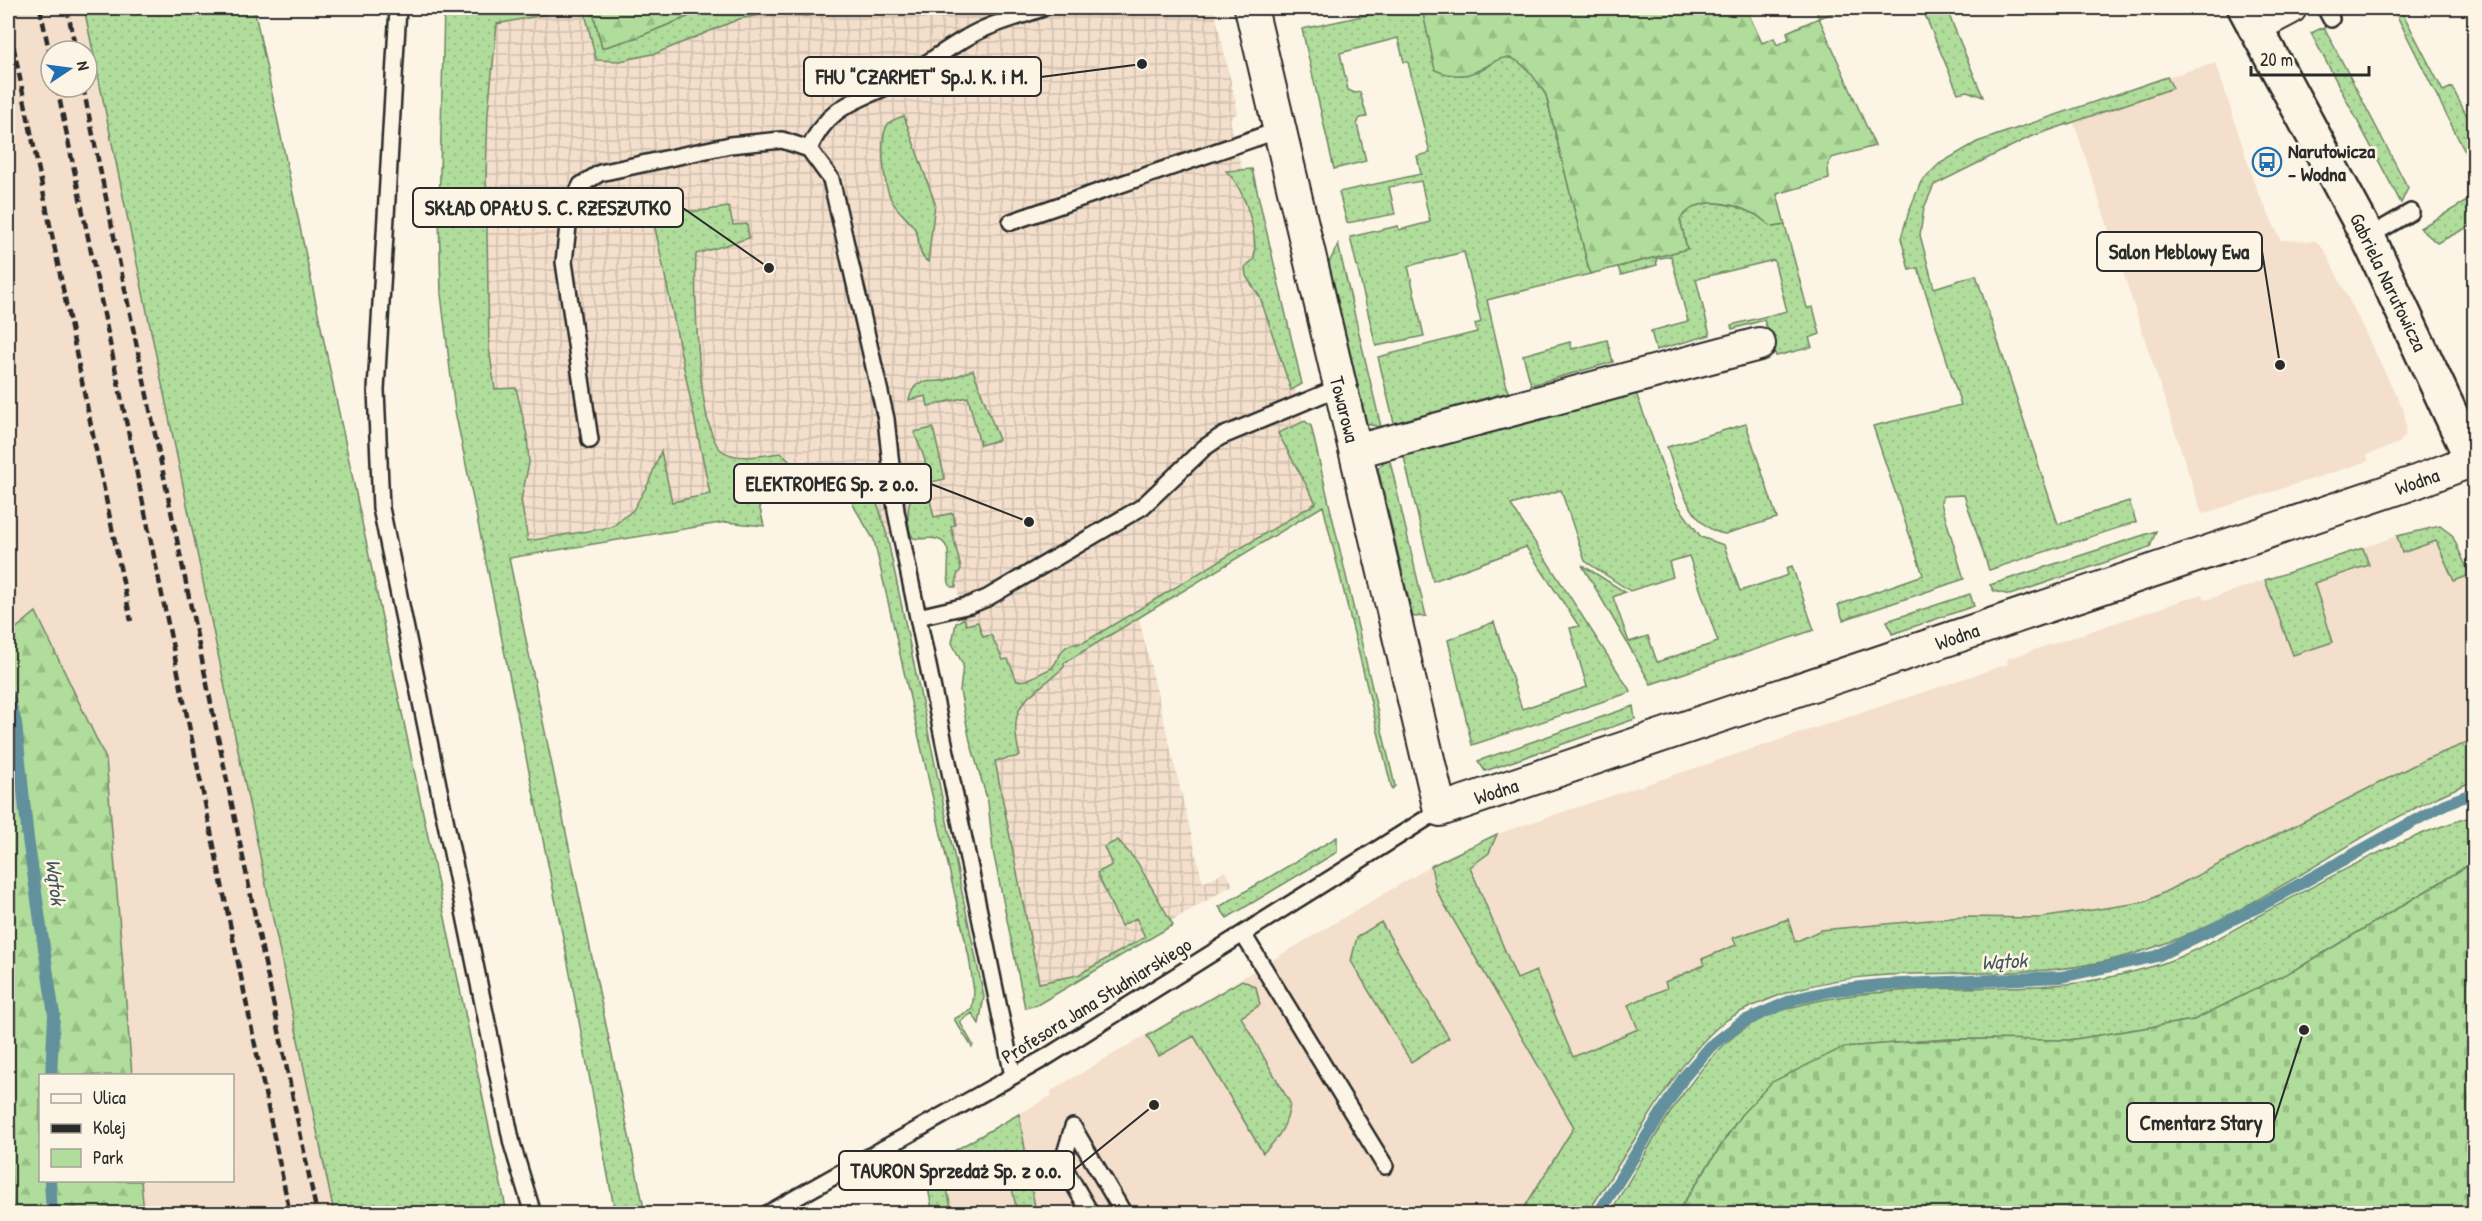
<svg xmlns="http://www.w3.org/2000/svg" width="2482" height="1221" viewBox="0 0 2482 1221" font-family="'Patrick Hand',sans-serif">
	<defs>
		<pattern id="industrial-grid" width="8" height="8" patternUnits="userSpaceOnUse" patternTransform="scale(1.5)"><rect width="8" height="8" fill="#f3dfcb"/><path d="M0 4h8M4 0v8" fill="none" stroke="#d0c0ae"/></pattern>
		<pattern id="green-dots" width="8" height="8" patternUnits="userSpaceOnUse" patternTransform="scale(1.5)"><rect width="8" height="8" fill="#b0dd9b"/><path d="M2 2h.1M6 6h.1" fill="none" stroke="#98be86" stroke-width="1.8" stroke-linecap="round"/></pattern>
		<pattern id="forest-firs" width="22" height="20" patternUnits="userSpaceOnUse" patternTransform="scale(1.5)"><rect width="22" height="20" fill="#b0dd9b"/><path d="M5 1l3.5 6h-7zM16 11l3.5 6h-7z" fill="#98be86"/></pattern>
		<pattern id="cemetery-stones" width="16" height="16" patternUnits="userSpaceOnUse" patternTransform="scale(1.5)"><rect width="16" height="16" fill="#b0dd9b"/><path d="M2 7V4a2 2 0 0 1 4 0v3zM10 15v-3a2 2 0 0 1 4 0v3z" fill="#98be86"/></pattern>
	</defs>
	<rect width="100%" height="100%" fill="#fcf5e5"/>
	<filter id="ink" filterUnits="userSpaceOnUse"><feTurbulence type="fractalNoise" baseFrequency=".0167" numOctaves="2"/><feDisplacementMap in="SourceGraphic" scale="12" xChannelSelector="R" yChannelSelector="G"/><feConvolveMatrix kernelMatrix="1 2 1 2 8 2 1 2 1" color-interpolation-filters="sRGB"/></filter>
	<g filter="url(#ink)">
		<!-- built -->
		<path fill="#f3dfcb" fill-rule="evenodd" d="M 8,8 L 84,8 L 334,1213 L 144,1213 L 141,1181 L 232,1180 L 232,1076 L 132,1075 L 106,759 L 36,612 L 8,635 ZM 51,51 L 87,51 L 87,87 L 51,87 Z
			M 2216,63 L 2256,188 L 2281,240 L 2316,241 L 2325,251 L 2404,411 L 2406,427 L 2405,436 L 2399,443 L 2367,455 L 2369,461 L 2202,514 L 2074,123 L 2172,88 L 2167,77 Z
			M 2440,526 L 2452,535 L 2474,585 L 2474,740 L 2426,759 L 2146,902 L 2040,918 L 1962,917 L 1908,921 L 1733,969 L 1545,1213 L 933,1213 L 924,1168 L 1051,1096 L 1051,1091 L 1448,856 L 1497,834 L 2008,664 L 2007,659 L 2202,594 L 2206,600 L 2397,536 Z"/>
		<!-- industrial -->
		<path fill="url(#industrial-grid)" d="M 513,8 L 592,8 L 602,48 L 709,8 L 1214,8 L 1238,112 L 1230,119 L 1323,506 L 1139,618 L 1203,883 L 1225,871 L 1233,885 L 1033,1002 L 961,619 L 951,526 L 914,528 L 887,536 L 879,508 L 862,479 L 848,482 L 845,471 L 757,492 L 764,526 L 726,522 L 509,558 L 480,423 L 468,16 Z
			M 8,1101 L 10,1130 L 13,1214 L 8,1213 Z"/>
		<!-- green -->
		<path fill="url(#green-dots)" stroke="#6e8463" stroke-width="1.5" d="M 84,8 L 254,8 L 507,1213 L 334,1213 Z
			M 444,8 L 576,8 L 497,24 L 488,112 L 486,176 L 489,348 L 495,389 L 516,388 L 527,435 L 529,463 L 521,500 L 528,541 L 612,527 L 633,510 L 648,484 L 661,451 L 672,502 L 710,494 L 652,213 L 613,220 C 633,194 669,211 695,211 C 706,211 718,208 729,207 L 733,225 L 747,224 L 749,238 L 696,254 C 694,288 697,428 721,450 C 736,462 764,455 781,453 L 789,461 L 799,482 L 756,492 L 764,526 L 726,522 L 509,558 L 645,1213 L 615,1213 L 565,947 L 455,411 L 441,294 L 439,215 Z
			M 584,8 L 592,8 L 602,48 L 638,37 L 709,8 L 836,8 L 807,16 L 769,13 L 739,19 L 657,53 L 620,61 L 596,60 Z
			M 1400,8 L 1422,8 L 1436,70 L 1479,72 L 1501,57 L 1517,58 L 1530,69 L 1546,95 L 1590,274 L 1487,300 L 1508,392 L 1394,423 L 1378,357 L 1477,332 L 1475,324 L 1481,322 L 1464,252 L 1408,266 L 1424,336 L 1376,346 L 1350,237 L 1398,226 L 1399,230 L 1430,222 L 1421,181 L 1389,187 L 1395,214 L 1347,223 L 1339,192 L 1421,174 L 1417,156 L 1430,153 L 1408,62 L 1404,62 L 1398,38 L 1340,53 L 1348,90 L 1355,93 L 1360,92 L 1367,117 L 1360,118 L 1357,124 L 1366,161 L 1334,169 L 1302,29 Z
			M 1922,8 L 1946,8 L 1983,97 L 1967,91 L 1958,93 Z
			M 2393,8 L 2400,8 L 2443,91 L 2452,87 L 2474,130 L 2474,170 Z
			M 2324,27 L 2408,188 L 2401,203 L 2311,33 Z
			M 2167,77 L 2173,88 L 2030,137 L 1934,185 L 1924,208 L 1920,235 L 1934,288 L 1976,275 L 2058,524 L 2129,501 L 2136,522 L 1989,570 L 1964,495 L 1943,496 L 1941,503 L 1964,579 L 1843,620 L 1838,605 L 1923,575 L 1873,426 L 1961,405 L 1918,268 L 1909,270 L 1901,238 L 1909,211 L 1921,182 L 1939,164 L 1977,142 Z
			M 904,116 L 935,203 L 928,262 C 915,252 922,241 915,229 C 909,219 898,212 892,201 C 884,187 878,138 888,124 C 891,120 898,118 904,116 Z
			M 1252,169 L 1302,384 L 1291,390 L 1260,297 L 1246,276 L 1245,267 L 1254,259 C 1258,233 1245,189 1226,171 Z
			M 2472,198 L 2474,203 L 2474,224 L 2437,243 L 2420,228 Z
			M 1710,202 L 1735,206 L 1757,215 L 1773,227 L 1785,225 L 1807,308 L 1813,307 L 1820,334 L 1809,338 L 1812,347 L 1776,356 L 1764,320 L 1732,329 L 1731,325 L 1787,311 L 1774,260 L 1696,279 L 1710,335 L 1656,350 L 1651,331 L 1688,321 L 1671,256 L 1656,259 L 1657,265 L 1621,275 L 1618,267 L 1687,249 L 1680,219 L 1689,208 Z
			M 1338,244 L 1381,427 L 1367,424 L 1329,263 Z
			M 1607,340 L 1613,362 L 1531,385 L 1523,355 L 1570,342 L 1572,349 Z
			M 973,370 L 999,440 L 980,445 L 968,397 L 928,406 L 926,396 L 909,400 C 916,373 929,385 946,380 C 955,377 964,373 973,370 Z
			M 1636,393 L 1676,503 L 1701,537 L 1724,545 L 1740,591 L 1788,575 L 1786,568 L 1792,566 L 1814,630 L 1651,684 L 1582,565 L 1625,592 L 1613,597 L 1629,642 L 1648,636 L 1657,662 L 1718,642 L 1689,556 L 1669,562 L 1673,577 L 1630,591 L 1585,561 L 1561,490 L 1511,505 L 1631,692 L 1472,745 L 1448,640 L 1494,622 L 1522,709 L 1587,687 L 1570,628 L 1579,626 L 1526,547 L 1433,581 L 1403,453 Z
			M 1305,421 L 1311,426 L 1395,786 L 1392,789 L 1323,506 L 1064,663 L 1064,667 C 1030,699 1005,700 1020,756 L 995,761 L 1039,983 L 1078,975 L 1145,937 L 1136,918 L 1121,926 L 1097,873 L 1112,865 L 1104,847 L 1118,840 L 1137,862 L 1173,925 L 1037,1005 L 1025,1008 L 993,851 L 988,802 L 970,741 L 960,691 L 963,665 L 952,643 L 956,623 L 964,618 L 966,625 L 978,622 L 983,637 L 991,635 L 1003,660 L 1008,659 L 1017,681 L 1027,680 L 1052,668 C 1064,652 1059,644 1083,643 L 1316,503 L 1278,433 Z
			M 1746,424 L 1777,518 L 1725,534 C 1690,530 1676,474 1667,447 Z
			M 933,428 L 945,479 L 926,483 L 934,517 L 953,513 L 955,525 L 951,526 L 961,569 L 957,576 L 956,587 L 951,587 C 942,574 958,545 937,539 C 929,537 921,540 913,538 C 905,526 907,499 916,488 C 920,482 925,481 926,473 C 928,461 918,444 914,432 Z
			M 1389,457 L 1426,616 L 1413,617 L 1378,468 Z
			M 862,479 L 879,508 L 887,536 L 984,997 L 979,1024 L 972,1013 L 960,1022 L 973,1045 L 972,1047 L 954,1019 L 972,1009 L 974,992 L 969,957 L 874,540 L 853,505 L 848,482 Z
			M 2440,526 L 2452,535 L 2470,575 L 2454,581 L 2436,541 L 2402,553 L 2397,536 Z
			M 2156,531 L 2150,547 L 2010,595 L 1994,591 L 1990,585 Z
			M 2363,548 L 2369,565 L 2314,583 L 2333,642 L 2293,655 L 2265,580 Z
			M 1970,594 L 1974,606 L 1892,634 L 1887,621 Z
			M 1633,706 L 1635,719 L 1485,771 L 1478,761 Z
			M 2474,740 L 2474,781 C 2364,824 2267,909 2155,947 C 2121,959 2084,967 2048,970 C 1953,979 1855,962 1765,1001 C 1749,1007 1732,1015 1719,1026 C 1688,1053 1668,1087 1646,1121 C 1627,1152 1607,1182 1588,1213 L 1521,1213 L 1574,1127 L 1436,890 L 1431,866 L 1497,834 L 1489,853 L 1470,867 L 1517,979 L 1536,971 L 1573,1057 L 1638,1029 L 1628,1005 L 1667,988 L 1665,982 L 1704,965 L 1702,959 L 1736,945 L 1733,938 L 1788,919 L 1795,942 L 1821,930 L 1962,917 L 2040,918 L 2145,902 L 2426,759 Z
			M 2474,816 L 2474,862 L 2302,966 L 2194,1020 L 2069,1040 L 1950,1039 L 1844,1047 L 1741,1115 L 1677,1213 L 1609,1214 C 1645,1157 1682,1080 1733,1037 C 1806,975 1983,994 2077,983 C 2105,979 2134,972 2161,964 C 2195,952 2228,933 2260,915 C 2329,878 2399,837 2474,816 Z
			M 1337,837 L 1337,852 L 1227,918 L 1219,907 Z
			M 1381,922 L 1449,1038 L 1411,1062 L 1351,961 L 1357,937 Z
			M 1242,980 L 1256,987 L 1260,1005 L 1241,1017 L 1290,1103 C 1288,1124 1279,1139 1263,1153 L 1194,1036 L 1159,1056 L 1147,1036 Z
			M 1019,1114 L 1036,1213 L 1017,1213 L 1010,1177 L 947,1189 L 952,1213 L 933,1213 L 924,1168 Z"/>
		<!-- forest -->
		<path fill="url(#forest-firs)" stroke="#6e8463" stroke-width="1.5" d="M 592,8 L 638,8 L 640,12 L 662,8 L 709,8 L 638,37 L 602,48 Z
			M 1422,8 L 1746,8 L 1762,43 L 1774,38 L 1777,45 L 1789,39 L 1787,32 L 1819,18 L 1815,8 L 1846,8 L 1819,18 L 1875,146 L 1831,158 L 1828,167 L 1829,179 L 1777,194 L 1785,225 L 1773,227 C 1766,224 1761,217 1754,214 C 1728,201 1700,195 1680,219 L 1687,249 L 1590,274 L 1546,95 C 1495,13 1496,96 1435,70 Z
			M 36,612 L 106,759 L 132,1075 L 40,1076 L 40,1180 L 141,1181 L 144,1213 L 13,1213 L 8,1101 L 8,635 Z"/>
		<!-- cemetery -->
		<path fill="url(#cemetery-stones)" stroke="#6e8463" stroke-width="1.5" d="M 2474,862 L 2474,1213 L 1677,1213 L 1741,1115 L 1772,1082 L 1844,1047 L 1950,1039 L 2069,1040 L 2194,1020 L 2302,966 Z"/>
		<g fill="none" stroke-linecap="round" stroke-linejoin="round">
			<!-- stream -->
			<path stroke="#62909c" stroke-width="12" d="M 8,695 L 16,723 L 28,839 L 54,1015 L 51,1076
				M 50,1180 L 52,1214
				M 1598,1214 L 1684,1077 L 1711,1046 L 1742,1022 L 1795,999 L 1835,990 L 1880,985 L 2061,977 L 2157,956 L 2262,905 L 2445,804 L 2474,793"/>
			<!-- lane casing -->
			<g stroke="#2b2b2b" stroke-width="20">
				<path id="lane" d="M 398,8 L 376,390 L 381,508 L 512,1144 L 533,1214
					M 2325,8 L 2331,19
					M 809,149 C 830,102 859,102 900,80 C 923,67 943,51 966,38 C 989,24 1018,17 1043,8
					M 1011,222 L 1279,130
					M 2368,237 L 2411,212
					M 590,440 L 564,262 L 570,208 L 581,185 L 600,173 L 730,145 L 782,140 L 809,149 L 831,179 L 886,419 L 896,511 L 1013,1076
					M 918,617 L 970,605 L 987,598 L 1142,507 L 1204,448 L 1220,437 L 1340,387
					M 1243,934 L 1385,1166
					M 767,1214 L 1045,1058 L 1440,810
					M 1091,1214 L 1062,1164 L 1073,1127 L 1124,1214"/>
			</g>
			<!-- street casing -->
			<g stroke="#2b2b2b" stroke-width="36">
				<path id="street" d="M 1251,8 L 1440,810 L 2413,483 L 2473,460
					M 2254,27 L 2290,8
					M 1356,451 L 1759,344"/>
			</g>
			<!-- secondary casing -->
			<g stroke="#2b2b2b" stroke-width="38">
				<path id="secondary" d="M 2245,8 L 2368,237 L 2474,464"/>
			</g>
			<!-- lane -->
			<use href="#lane" stroke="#fcf5e5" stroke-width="15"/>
			<!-- street -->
			<use href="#street" stroke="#fcf5e5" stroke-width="32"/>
			<!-- secondary -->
			<use href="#secondary" stroke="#fcf5e5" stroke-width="33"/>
			<!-- rail -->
			<path stroke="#2b2b2b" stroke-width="4.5" stroke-dasharray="9 4.5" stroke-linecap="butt" d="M 40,8 L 51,60
				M 67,8 L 76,51
				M 8,20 L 131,621
				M 57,87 L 290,1214
				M 83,87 L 317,1214"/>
		</g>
	</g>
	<!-- icons -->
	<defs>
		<g id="bus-ring" transform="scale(1.5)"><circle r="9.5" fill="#fcf5e5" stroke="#1f6fb2" stroke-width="1.5"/><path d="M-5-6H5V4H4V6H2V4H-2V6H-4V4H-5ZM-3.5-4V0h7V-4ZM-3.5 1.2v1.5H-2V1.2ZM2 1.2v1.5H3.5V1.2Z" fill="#1f6fb2"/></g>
	</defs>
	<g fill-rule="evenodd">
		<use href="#bus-ring" x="2267" y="162"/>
	</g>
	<g text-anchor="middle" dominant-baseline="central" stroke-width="5" stroke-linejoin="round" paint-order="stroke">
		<!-- poi labels -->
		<g font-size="20" font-weight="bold" fill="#2b2b2b" stroke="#fcf5e5" text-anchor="start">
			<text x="2288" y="150">Narutowicza<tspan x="2288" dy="23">- Wodna</tspan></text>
		</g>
		<!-- street labels -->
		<g font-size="20" fill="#2b2b2b" stroke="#fcf5e5">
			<text transform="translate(2389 282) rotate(64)">Gabriela Narutowicza</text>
			<text transform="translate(1345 409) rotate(76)">Towarowa</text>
			<text transform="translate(2417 481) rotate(-19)">Wodna</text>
			<text transform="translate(1957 636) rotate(-19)">Wodna</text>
			<text transform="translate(1496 791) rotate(-18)">Wodna</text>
			<text transform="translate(1096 1000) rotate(-32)">Profesora Jana Studniarskiego</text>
		</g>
		<!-- water labels -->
		<g font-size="21" font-style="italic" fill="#42555a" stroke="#fcf5e5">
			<text transform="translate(56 882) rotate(83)">Wątok</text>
			<text transform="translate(2004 961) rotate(-3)">Wątok</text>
		</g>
	</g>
	<!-- callouts -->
	<path fill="none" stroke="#2b2b2b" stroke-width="2" d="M1142 64L1041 77M769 268L683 208M2280 365L2262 251M1029 522L931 484M2304 1030L2274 1122M1154 1105L1074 1170"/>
	<g fill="#2b2b2b" stroke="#fcf5e5" stroke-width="2">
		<circle cx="1142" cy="64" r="6"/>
		<circle cx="769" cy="268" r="6"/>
		<circle cx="2280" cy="365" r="6"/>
		<circle cx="1029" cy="522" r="6"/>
		<circle cx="2304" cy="1030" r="6"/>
		<circle cx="1154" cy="1105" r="6"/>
	</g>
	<g fill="#fcf5e5" stroke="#2b2b2b" stroke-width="2">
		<rect x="804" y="57" width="237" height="39" rx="6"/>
		<rect x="413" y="188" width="270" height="39" rx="6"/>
		<rect x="2097" y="232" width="165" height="39" rx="6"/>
		<rect x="734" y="464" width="197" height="39" rx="6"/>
		<rect x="2127" y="1103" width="147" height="39" rx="6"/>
		<rect x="839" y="1151" width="235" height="39" rx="6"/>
	</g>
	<g font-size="21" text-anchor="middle" font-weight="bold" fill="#2b2b2b">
		<text x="922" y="84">FHU "CZARMET" Sp.J. K. i M.</text>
		<text x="548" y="215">SKŁAD OPAŁU S. C. RZESZUTKO</text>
		<text x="2179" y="259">Salon Meblowy Ewa</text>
		<text x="832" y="491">ELEKTROMEG Sp. z o.o.</text>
		<text x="2201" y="1130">Cmentarz Stary</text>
		<text x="956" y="1178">TAURON Sprzedaż Sp. z o.o.</text>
	</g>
	<!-- margin -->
	<rect width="2482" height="1221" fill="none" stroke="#fcf5e5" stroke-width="30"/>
	<rect x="15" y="15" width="2452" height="1191" fill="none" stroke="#2b2b2b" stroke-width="2" filter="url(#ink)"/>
	<!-- legend -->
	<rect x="39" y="1074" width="195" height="108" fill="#fcf5e5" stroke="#a8a49b" stroke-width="1.5"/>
	<rect x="51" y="1094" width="30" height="9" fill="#fcf5e5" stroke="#a8a49b" stroke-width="1.5"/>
	<text x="93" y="1104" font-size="18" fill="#2b2b2b">Ulica</text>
	<rect x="51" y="1124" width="30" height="9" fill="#2b2b2b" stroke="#a8a49b" stroke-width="1.5"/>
	<text x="93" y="1134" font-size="18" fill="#2b2b2b">Kolej</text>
	<rect x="51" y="1149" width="30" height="18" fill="#b0dd9b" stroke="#a8a49b" stroke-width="1.5"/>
	<text x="93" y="1164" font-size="18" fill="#2b2b2b">Park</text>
	<!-- north arrow -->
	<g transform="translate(69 69) rotate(77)"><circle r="28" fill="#fcf5e5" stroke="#a8a49b" stroke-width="1.5"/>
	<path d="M0-4.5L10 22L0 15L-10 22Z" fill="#1f6fb2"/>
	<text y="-9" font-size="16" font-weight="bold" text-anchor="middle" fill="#2b2b2b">N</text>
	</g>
	<!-- scale -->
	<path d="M2251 66v9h118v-9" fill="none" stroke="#2b2b2b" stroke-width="3"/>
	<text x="2260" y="66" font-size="18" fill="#2b2b2b" stroke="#fcf5e5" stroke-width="4.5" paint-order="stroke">20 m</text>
</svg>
